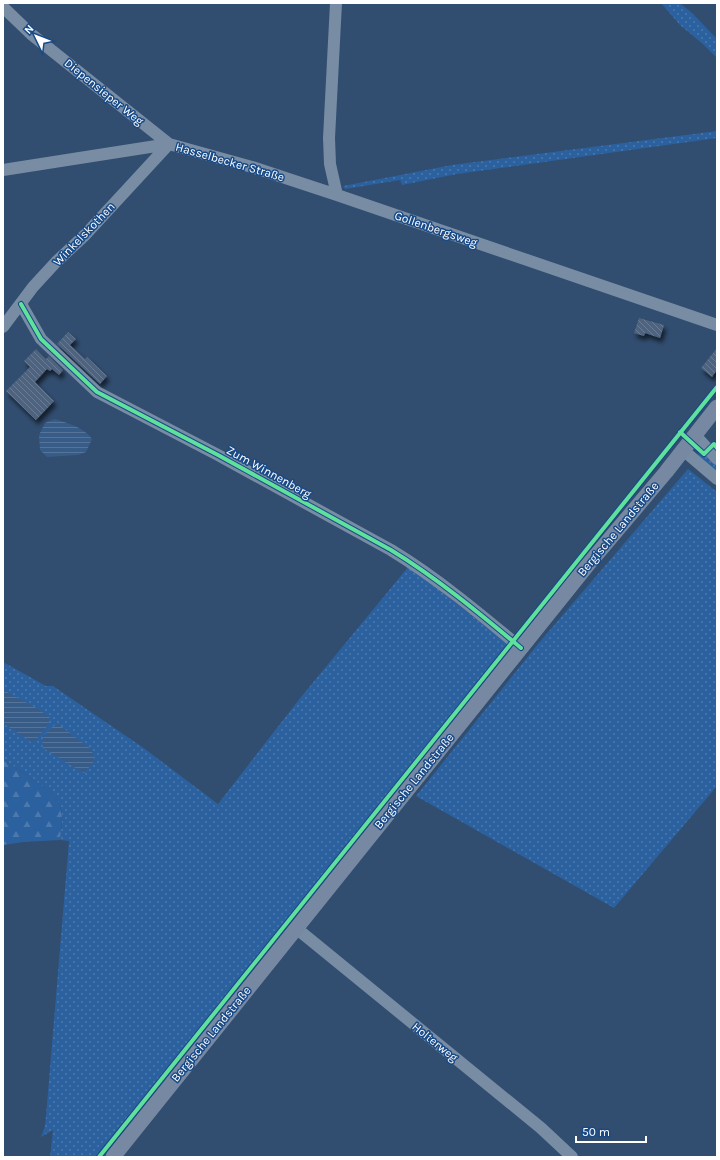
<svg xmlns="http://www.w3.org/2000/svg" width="720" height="1160" viewBox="0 0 720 1160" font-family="Karla,sans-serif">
	<defs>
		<pattern id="grass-dots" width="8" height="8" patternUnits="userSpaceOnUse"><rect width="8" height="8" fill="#2c619f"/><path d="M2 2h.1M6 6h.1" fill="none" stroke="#4c79ad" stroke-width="1.8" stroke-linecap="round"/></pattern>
		<pattern id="forest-firs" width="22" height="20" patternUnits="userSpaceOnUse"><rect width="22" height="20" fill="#2c619f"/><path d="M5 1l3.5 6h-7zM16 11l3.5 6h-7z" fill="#4c79ad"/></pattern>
		<pattern id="water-rules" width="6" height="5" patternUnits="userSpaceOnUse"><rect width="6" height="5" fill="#385c88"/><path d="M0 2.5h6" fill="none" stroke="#56749a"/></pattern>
		<pattern id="building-back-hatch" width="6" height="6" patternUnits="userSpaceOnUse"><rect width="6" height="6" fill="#4e6480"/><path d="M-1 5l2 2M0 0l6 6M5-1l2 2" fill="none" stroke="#697b93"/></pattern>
		<filter id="shadow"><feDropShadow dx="2.5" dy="4.5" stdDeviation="2" flood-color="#0009"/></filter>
	</defs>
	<rect width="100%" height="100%" fill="#314d6f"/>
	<!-- grass -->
	<path fill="url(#grass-dots)" d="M 661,3 L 680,3 L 692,13 L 717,39 L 717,58 L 704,45 L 680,25 Z
		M 717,131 L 717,138 L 457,174 L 402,185 L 400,180 L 345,189 L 343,186 L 452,165 Z
		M 698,452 L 704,457 L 707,454 L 717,465 L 717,474 L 699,457 Z
		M 688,469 L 717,492 L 717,786 L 614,908 L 416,796 L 538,644 Z
		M 409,566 L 508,644 L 405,774 L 95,1157 L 50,1157 L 53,1130 L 41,1137 L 45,1126 L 47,1104 L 69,841 L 60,840 C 61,828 64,814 59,803 C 52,789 16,769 3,759 L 3,662 L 46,686 L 53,686 L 145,749 L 218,804 L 301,697 Z"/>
	<!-- forest -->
	<path fill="url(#forest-firs)" d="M 3,759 C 16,769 52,789 59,803 C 64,814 61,828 60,840 L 23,842 L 3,845 Z"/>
	<!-- water -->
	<path fill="url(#water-rules)" d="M 55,419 C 67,423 84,427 92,439 L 86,452 L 78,455 L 47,457 L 40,450 L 39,435 L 45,423 Z
		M 3,690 L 40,710 L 50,718 L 48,725 L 35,741 L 31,742 L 3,723 Z
		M 58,724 L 91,749 L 95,760 L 84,773 L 43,748 C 40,737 49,728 58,724 Z"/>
	<!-- building -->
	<path fill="url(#building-back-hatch)" filter="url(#shadow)" d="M 639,318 L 664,325 L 660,338 L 645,333 L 644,336 L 634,333 Z
		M 68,332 L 76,339 L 70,345 L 85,359 L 87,357 L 107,376 L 100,384 L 57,344 Z
		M 717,348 L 717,370 L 712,377 L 701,368 Z
		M 36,349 L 46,359 L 49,356 L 63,370 L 59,375 L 52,369 L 50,371 L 47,369 L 35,382 L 54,401 L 36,420 L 6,391 L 30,367 L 24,361 Z"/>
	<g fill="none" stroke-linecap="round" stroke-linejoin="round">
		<!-- minor -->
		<path stroke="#788da4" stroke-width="12" d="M 336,3 L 329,138 L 330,164 L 337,195 L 717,325
			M 3,7 L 31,34 L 169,144
			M 3,170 L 169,144 L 252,167 L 337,195
			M 21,304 L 41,339 L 97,392 L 218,455 L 391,550 C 437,578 479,613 521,648
			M 3,327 L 33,287 L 56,262 L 85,235 L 169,144
			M 695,435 L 717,459
			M 683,450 L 717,479
			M 296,928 L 541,1128 L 572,1157"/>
		<!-- major -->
		<path stroke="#7789a2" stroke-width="15" d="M 113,1157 L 586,567 L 666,472 L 717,407"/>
		<!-- cycleway casing -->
		<g stroke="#184a88" stroke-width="6">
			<path id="cycleway" d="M 21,304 L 41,339 L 97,392 L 218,455 L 391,550 C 437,578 479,613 521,648
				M 680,432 L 704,454 L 714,444 L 717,448
				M 99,1157 L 717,387"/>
		</g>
		<!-- cycleway -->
		<use href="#cycleway" stroke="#60e19b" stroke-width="4"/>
	</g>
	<g text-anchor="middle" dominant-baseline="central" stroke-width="3" stroke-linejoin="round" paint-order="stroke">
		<!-- street labels -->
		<g font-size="12" fill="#fff" stroke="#184a88">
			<text transform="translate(104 92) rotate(39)">Diepensieper Weg</text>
			<text transform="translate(230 162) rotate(16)">Hasselbecker Straße</text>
			<text transform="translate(436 229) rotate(19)">Gollenbergsweg</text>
			<text transform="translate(84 234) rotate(-46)">Winkelskothen</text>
			<text transform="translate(269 472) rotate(29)">Zum Winnenberg</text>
			<text transform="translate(618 529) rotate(-50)">Bergische Landstraße</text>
			<text transform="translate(414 781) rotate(-51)">Bergische Landstraße</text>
			<text transform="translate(211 1034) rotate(-51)">Bergische Landstraße</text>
			<text transform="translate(435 1042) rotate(39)">Holterweg</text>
		</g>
	</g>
	<!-- border -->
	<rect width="720" height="1160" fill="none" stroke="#ffffff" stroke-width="8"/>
	<!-- north arrow -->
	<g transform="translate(36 36) rotate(313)" stroke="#184a88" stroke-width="3" paint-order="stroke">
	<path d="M0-3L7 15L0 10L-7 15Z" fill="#ffffff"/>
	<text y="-6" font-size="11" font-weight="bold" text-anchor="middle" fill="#ffffff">N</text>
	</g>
	<!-- scale -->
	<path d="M576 1136v6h70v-6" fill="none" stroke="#ffffff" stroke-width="2"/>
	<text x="582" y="1136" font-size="12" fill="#ffffff" stroke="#184a88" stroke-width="3" paint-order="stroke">50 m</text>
</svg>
